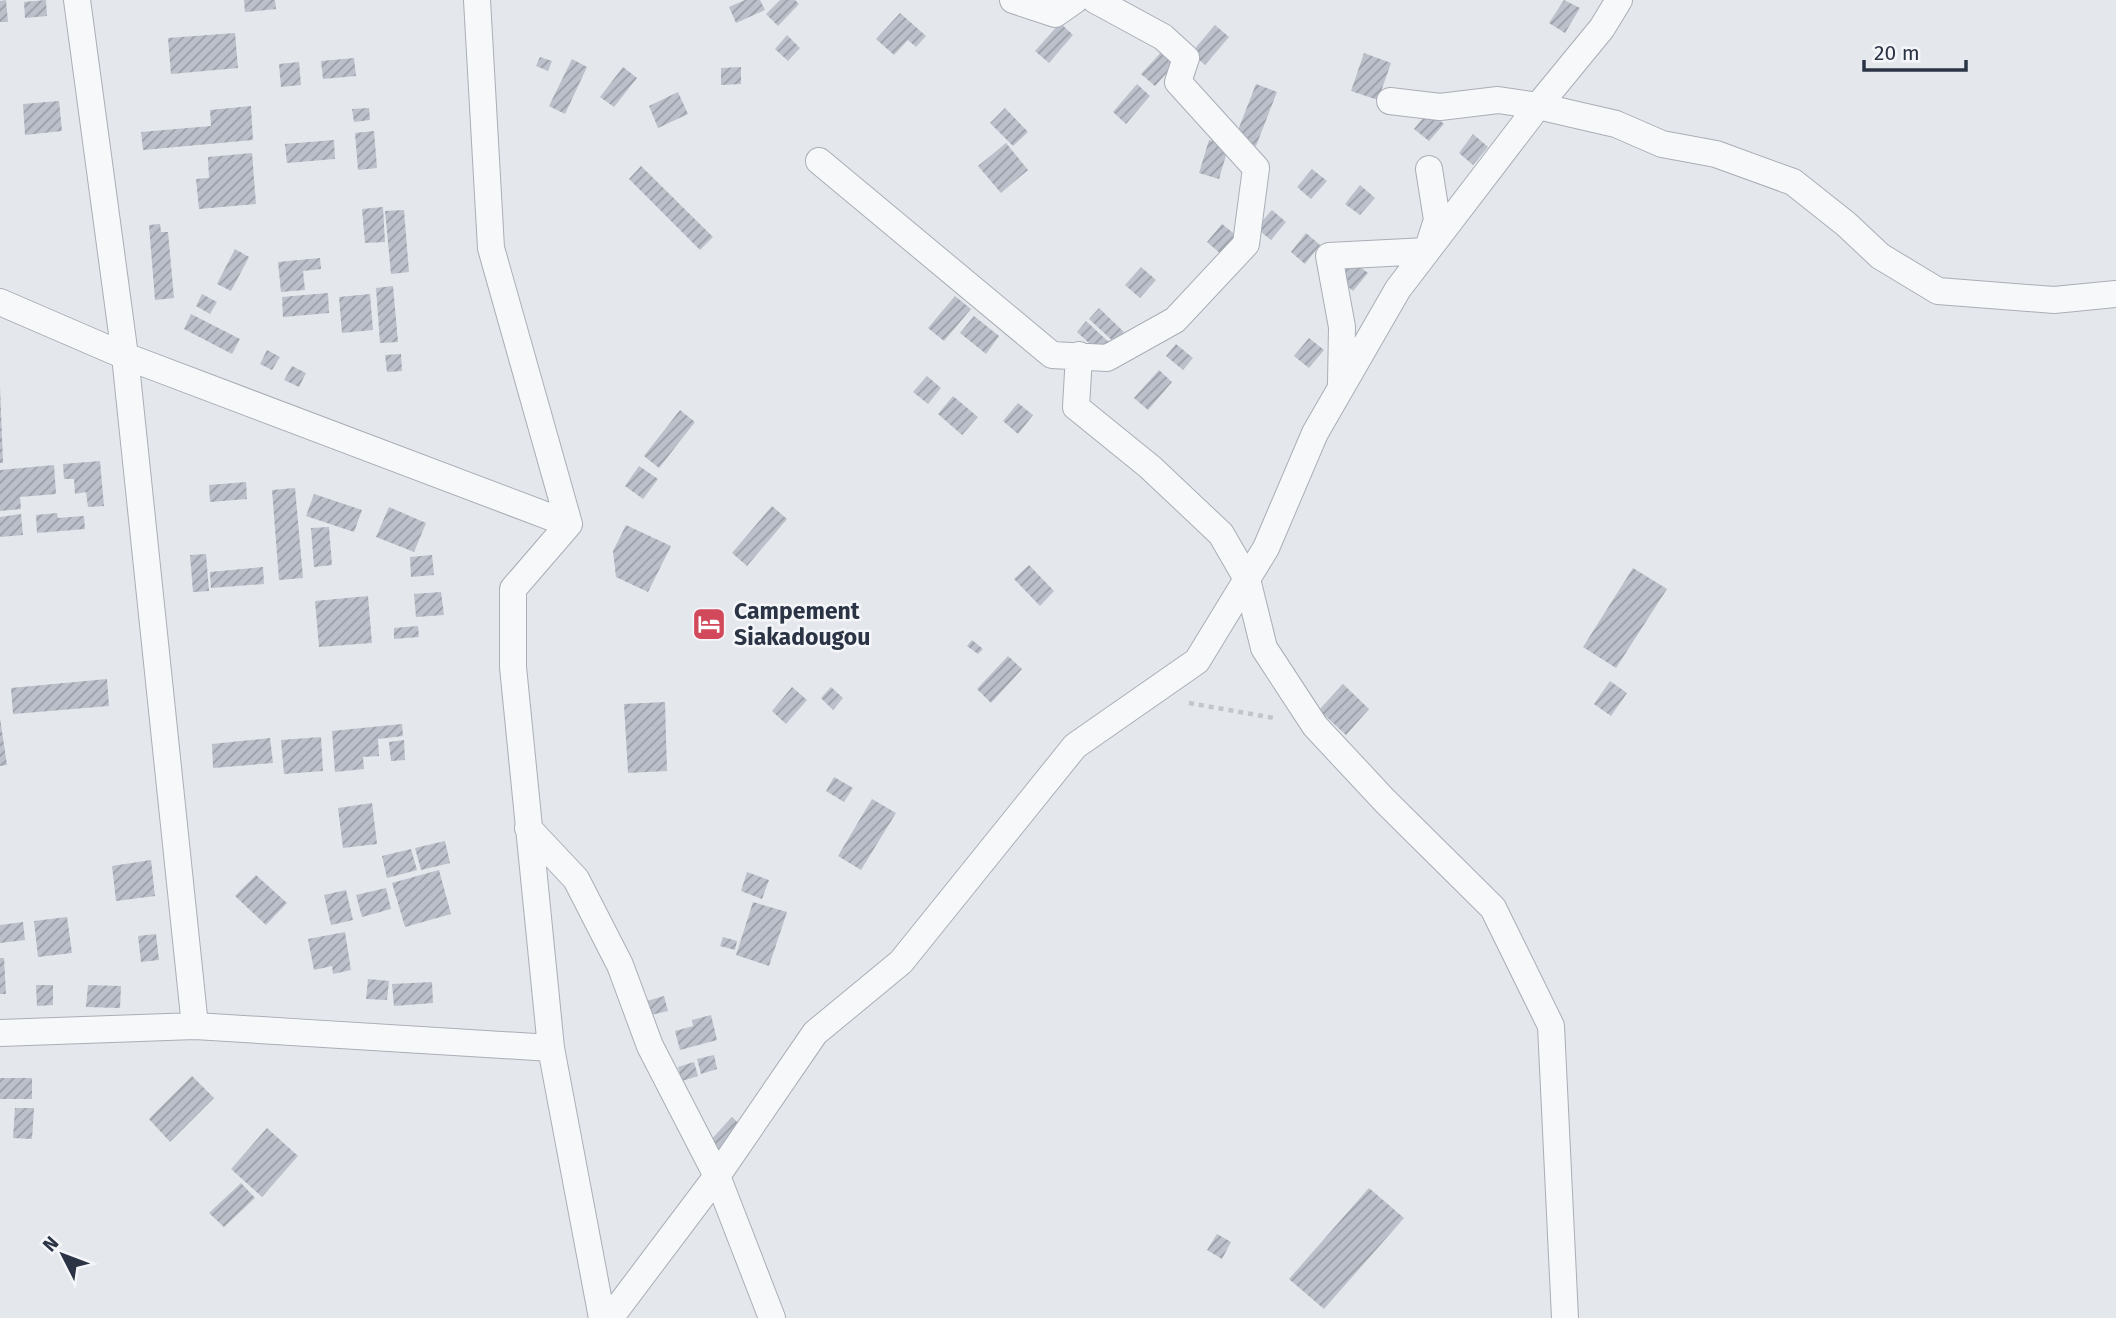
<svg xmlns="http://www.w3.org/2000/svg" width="2116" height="1318" viewBox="0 0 2116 1318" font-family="'Fira Sans',sans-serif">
	<defs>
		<pattern id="building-hatch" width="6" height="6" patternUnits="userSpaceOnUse" patternTransform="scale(1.75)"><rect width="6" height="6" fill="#bbc0ca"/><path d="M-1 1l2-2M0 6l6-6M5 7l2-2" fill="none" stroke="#989da6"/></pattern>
	</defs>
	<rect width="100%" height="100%" fill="#e4e7ec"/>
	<!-- building -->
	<path fill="url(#building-hatch)" d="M 6,0 L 8,22 L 0,22 L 0,1 Z
		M 46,0 L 47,16 L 25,18 L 24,2 Z
		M 244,0 L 275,0 L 276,9 L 245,12 Z
		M 745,0 L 760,0 L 765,10 L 736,23 L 729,7 Z
		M 780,0 L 795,0 L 799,4 L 778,26 L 766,14 Z
		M 1564,0 L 1580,8 L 1565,33 L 1549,23 Z
		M 900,13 L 926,36 L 916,47 L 908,40 L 894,55 L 876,39 Z
		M 1060,23 L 1073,35 L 1049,63 L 1035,51 Z
		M 1215,25 L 1229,37 L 1205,65 L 1191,53 Z
		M 235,33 L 238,68 L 171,74 L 168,38 Z
		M 787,35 L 800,48 L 788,61 L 775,49 Z
		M 1166,47 L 1180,58 L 1155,86 L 1141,74 Z
		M 1364,53 L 1391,63 L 1378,100 L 1351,91 Z
		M 540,57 L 552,61 L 548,71 L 536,66 Z
		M 354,58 L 356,76 L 323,79 L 321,61 Z
		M 572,59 L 587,67 L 565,114 L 549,106 Z
		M 299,62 L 301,85 L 281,87 L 279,64 Z
		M 623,67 L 637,78 L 614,107 L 600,97 Z
		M 741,67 L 741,84 L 721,85 L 721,68 Z
		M 1137,84 L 1150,96 L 1126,124 L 1113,112 Z
		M 1256,84 L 1277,92 L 1256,146 L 1235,138 Z
		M 678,92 L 688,114 L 658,128 L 649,106 Z
		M 59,101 L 62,131 L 25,135 L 23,104 Z
		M 251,106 L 253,140 L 143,150 L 141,132 L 211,126 L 210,110 Z
		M 369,108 L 370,120 L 354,122 L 352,109 Z
		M 1005,108 L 1028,132 L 1013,146 L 990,123 Z
		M 1429,111 L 1444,124 L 1429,141 L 1414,129 Z
		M 374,131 L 377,168 L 358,170 L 355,133 Z
		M 1473,134 L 1488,147 L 1473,165 L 1459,153 Z
		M 334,140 L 335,159 L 287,163 L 285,144 Z
		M 1209,140 L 1229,145 L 1219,179 L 1199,173 Z
		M 1006,143 L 1028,170 L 1001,193 L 978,166 Z
		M 252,153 L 256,204 L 199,209 L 196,179 L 209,178 L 208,157 Z
		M 641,166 L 713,237 L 700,250 L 629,179 Z
		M 1312,169 L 1327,181 L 1311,199 L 1297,187 Z
		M 1360,185 L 1375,198 L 1360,215 L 1345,204 Z
		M 383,207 L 385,242 L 365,243 L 362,209 Z
		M 404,210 L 409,272 L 391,274 L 385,211 Z
		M 1272,210 L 1286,222 L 1271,240 L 1256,228 Z
		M 160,224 L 161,232 L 168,232 L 174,298 L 155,300 L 149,225 Z
		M 1222,224 L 1237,236 L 1221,254 L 1207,242 Z
		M 1306,233 L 1320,245 L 1305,264 L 1291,252 Z
		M 235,249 L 249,257 L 231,291 L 217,284 Z
		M 320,258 L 321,269 L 303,271 L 305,290 L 281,292 L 278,262 Z
		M 1353,261 L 1368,273 L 1353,291 L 1339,279 Z
		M 1141,267 L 1156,280 L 1140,298 L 1125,285 Z
		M 393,286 L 398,342 L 380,343 L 376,288 Z
		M 328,293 L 329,313 L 283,317 L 282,297 Z
		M 202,294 L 217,302 L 210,314 L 196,306 Z
		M 370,294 L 373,330 L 342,333 L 339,297 Z
		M 955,296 L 971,309 L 944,341 L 928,328 Z
		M 1099,308 L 1124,332 L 1115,343 L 1089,319 Z
		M 191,314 L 240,339 L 232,354 L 184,329 Z
		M 974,316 L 999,336 L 986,354 L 960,333 Z
		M 1086,321 L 1112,345 L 1102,355 L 1077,332 Z
		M 1309,338 L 1324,350 L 1309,368 L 1294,356 Z
		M 1176,344 L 1193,358 L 1183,370 L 1166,356 Z
		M 267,350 L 280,357 L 272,370 L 260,364 Z
		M 401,354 L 402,371 L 387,372 L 385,355 Z
		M 292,366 L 306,373 L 299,387 L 284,380 Z
		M 1159,370 L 1172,382 L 1148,410 L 1134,398 Z
		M 927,376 L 941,388 L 928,404 L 913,392 Z
		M 0,386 L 3,463 L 0,463 Z
		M 953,396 L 978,417 L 962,435 L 938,414 Z
		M 1018,403 L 1033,415 L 1018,434 L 1003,421 Z
		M 680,410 L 695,422 L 659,468 L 644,456 Z
		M 100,461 L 104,506 L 88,507 L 86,492 L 75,494 L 74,479 L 64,479 L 63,464 Z
		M 54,465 L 56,494 L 20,497 L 21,509 L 0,511 L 0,470 Z
		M 639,466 L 658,479 L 643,499 L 625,486 Z
		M 246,482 L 247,499 L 210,502 L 209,485 Z
		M 295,488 L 303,578 L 279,580 L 272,490 Z
		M 314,494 L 362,510 L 354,532 L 306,516 Z
		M 772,506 L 787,519 L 747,566 L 732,553 Z
		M 389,507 L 426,523 L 414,552 L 376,537 Z
		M 57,513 L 58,518 L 84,516 L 85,529 L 37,533 L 36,515 Z
		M 21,514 L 23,535 L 0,537 L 0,517 Z
		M 626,525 L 671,546 L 648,592 L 616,577 L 613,551 Z
		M 329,527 L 332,565 L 314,567 L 311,528 Z
		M 206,554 L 209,591 L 193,592 L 190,555 Z
		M 432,555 L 434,575 L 411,577 L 410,557 Z
		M 1029,565 L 1054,591 L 1040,606 L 1014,579 Z
		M 263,567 L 264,584 L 211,588 L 210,572 Z
		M 1633,568 L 1667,589 L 1616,668 L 1583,647 Z
		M 441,592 L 444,615 L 416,617 L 414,594 Z
		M 368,596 L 372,643 L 319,647 L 315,601 Z
		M 418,626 L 419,637 L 394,639 L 394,628 Z
		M 972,640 L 983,649 L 978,654 L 967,646 Z
		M 1008,656 L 1022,669 L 991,703 L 977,689 Z
		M 107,679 L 109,706 L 13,714 L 11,688 Z
		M 1610,681 L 1627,693 L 1611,716 L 1594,704 Z
		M 1343,684 L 1369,709 L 1346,735 L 1319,710 Z
		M 792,687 L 807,700 L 786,724 L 772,711 Z
		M 831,687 L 843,698 L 833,710 L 821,698 Z
		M 665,702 L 667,771 L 628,773 L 624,704 Z
		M 0,718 L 7,765 L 0,766 Z
		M 402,724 L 403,736 L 378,739 L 379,756 L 363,757 L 364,769 L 335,772 L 332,731 Z
		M 321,737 L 323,771 L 284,774 L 281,740 Z
		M 270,738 L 273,763 L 213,768 L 212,744 Z
		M 404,740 L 405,760 L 391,761 L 389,742 Z
		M 834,777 L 853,788 L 844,802 L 826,791 Z
		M 872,799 L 896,813 L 861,870 L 838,856 Z
		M 372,803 L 377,844 L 343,848 L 338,808 Z
		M 445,841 L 450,863 L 421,870 L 415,848 Z
		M 411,849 L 417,870 L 387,878 L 382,856 Z
		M 151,860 L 155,896 L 116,901 L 112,866 Z
		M 439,870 L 451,914 L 405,927 L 392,883 Z
		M 747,872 L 769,880 L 762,899 L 741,891 Z
		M 256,875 L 287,903 L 266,925 L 235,896 Z
		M 386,888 L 391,909 L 362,917 L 356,895 Z
		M 346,890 L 353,920 L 331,925 L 324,895 Z
		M 753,902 L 787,912 L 769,966 L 736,955 Z
		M 67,917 L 72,953 L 38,957 L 34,921 Z
		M 23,922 L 25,940 L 0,943 L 0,925 Z
		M 345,932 L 351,970 L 333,974 L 332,966 L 314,970 L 308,939 Z
		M 156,934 L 159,960 L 141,962 L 138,936 Z
		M 723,937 L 737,941 L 735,950 L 720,946 Z
		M 0,958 L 4,958 L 6,994 L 0,994 Z
		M 368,979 L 389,981 L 387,1000 L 366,999 Z
		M 432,982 L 433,1003 L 394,1006 L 392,984 Z
		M 36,985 L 53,985 L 53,1005 L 37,1006 Z
		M 88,985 L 121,986 L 120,1008 L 86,1007 Z
		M 664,996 L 668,1011 L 651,1015 L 647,1001 Z
		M 711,1015 L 717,1040 L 680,1050 L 675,1031 L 693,1026 L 692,1020 Z
		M 714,1055 L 717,1069 L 701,1074 L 697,1059 Z
		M 694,1062 L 698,1076 L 682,1081 L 678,1067 Z
		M 192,1076 L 214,1098 L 170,1142 L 149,1119 Z
		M 0,1078 L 32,1078 L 32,1099 L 0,1099 Z
		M 15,1108 L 34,1108 L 32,1139 L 13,1138 Z
		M 732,1117 L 746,1130 L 723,1157 L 708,1143 Z
		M 267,1128 L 298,1156 L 262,1197 L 231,1169 Z
		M 241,1183 L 255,1198 L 224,1227 L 209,1213 Z
		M 1369,1188 L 1404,1218 L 1324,1309 L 1289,1279 Z
		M 1217,1234 L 1231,1242 L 1222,1259 L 1207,1250 Z"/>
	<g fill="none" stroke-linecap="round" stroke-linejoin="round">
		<!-- street casing -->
		<g stroke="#a9aeb7" stroke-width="28">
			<path id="street" d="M 77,0 L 125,356 L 195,1026
				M 477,0 L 491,248 L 569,524 L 513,589 L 513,667 L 551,1048 L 602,1318
				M 1013,0 L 1055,14 L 1075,0
				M 1390,101 L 1440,107 L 1498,100 L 1538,106 L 1616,124 L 1662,144 L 1716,154 L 1793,182 L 1846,224 L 1880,256 L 1938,291 L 2054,300 L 2116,294
				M 819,161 L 1052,355 L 1107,358 L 1175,320 L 1246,244 L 1256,168 L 1178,82 L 1186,58 L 1163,37 L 1095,0
				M 0,302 L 125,356 L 569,524
				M 1079,355 L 1076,407 L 1150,467 L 1221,534 L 1247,579 L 1264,648 L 1315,726 L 1385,801 L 1493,908 L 1551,1026 L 1565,1318
				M 1341,384 L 1342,327 L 1329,256 L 1427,251 L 1437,220 L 1429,169
				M 528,828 L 576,879 L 620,965 L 650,1046 L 717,1176 L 772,1318
				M 0,1033 L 195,1026 L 551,1048
				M 610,1318 L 717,1176 L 815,1033 L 901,962 L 1075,746 L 1197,661 L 1266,548 L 1315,433 L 1398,289 L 1538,106 L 1602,28 L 1619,0"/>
		</g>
		<!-- path -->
		<path stroke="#c2c5cb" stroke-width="4.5" stroke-dasharray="5 5" stroke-linecap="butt" d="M 1189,703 L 1274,718"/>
		<!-- street -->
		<use href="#street" stroke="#f7f8fa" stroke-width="26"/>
	</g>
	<!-- icons -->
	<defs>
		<g id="hotel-square" transform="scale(1.75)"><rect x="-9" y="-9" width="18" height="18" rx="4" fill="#d1495b" stroke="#f4f6f9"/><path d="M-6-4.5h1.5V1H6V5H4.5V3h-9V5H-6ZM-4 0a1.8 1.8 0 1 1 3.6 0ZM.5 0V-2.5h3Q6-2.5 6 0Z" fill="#fff"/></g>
	</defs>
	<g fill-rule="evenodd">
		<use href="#hotel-square" x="709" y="624"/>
	</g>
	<g text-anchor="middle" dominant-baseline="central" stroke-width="5" stroke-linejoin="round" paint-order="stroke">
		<!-- poi labels -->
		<g font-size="23" font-weight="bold" fill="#2b3445" stroke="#f4f6f9" text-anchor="start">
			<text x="734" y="611">Campement<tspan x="734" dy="26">Siakadougou</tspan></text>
		</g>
	</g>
	<!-- north arrow -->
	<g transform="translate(63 1255) rotate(312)" stroke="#f4f6f9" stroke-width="5" paint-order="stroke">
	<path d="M0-5L12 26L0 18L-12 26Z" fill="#2b3445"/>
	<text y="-10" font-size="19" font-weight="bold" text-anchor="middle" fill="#2b3445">N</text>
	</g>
	<!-- scale -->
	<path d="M1864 60v10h102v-10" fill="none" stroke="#2b3445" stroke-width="3.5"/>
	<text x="1874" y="60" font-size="21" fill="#2b3445" stroke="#f4f6f9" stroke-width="5" paint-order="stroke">20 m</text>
</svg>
